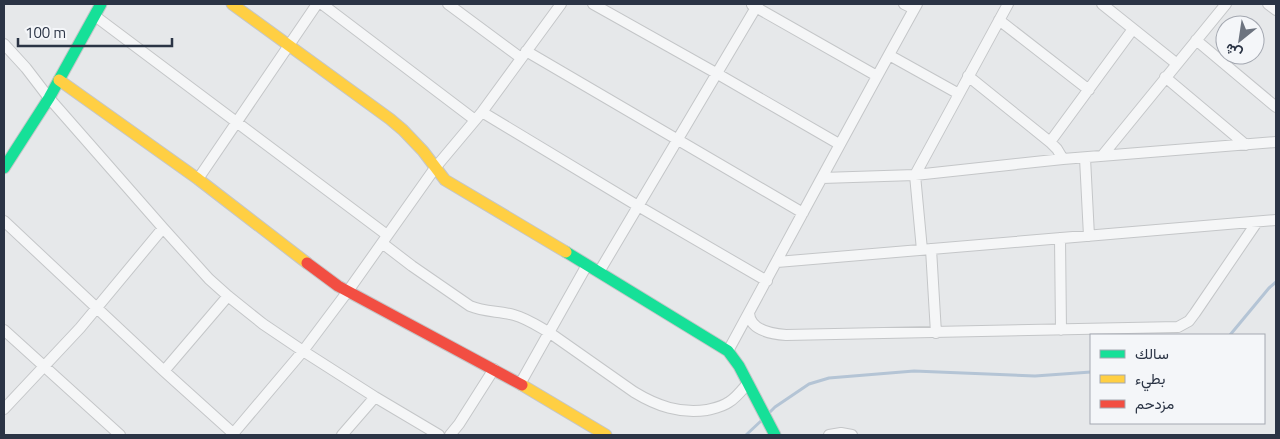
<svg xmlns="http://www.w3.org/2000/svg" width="1280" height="439" viewBox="0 0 1280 439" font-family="'Titillium Web',Vazirmatn,sans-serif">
	<rect width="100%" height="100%" fill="#e6e8ea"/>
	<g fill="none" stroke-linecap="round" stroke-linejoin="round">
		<!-- stream -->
		<path stroke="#b4c4d5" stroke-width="3" d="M 1230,335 L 1269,288 L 1276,282
			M 768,414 L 775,407 L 809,384 L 829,378 L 914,371 L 1035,376 L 1091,372
			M 746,435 L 762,420"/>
		<!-- street casing -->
		<g stroke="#c4c6c8" stroke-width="12">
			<path id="street" d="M 322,4 L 475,120
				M 448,4 L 521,58
				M 593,4 L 716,73 L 839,144
				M 904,4 L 914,9
				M 1102,4 L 1177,64
				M 1268,4 L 1276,10
				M 752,5 L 877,76
				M 95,16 L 387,235
				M 999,20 L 1089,90
				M 1196,40 L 1276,107
				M 4,44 L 26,68 L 49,98 L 163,228 L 209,279 L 228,296 L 263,324 L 303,351 L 375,397 L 439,435
				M 526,51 L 803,213
				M 889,55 L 959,94
				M 968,76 L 1050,142 L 1057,149 L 1063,159
				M 1165,77 L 1246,145
				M 482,112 L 638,206 L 767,281
				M 1050,142 L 1133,29
				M 1102,156 L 1226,4
				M 1085,158 L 1089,236
				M 822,178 L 915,175 L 1063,159 L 1276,142
				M 198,179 L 317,4
				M 4,221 L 164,371 L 235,435
				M 1060,238 L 1061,330
				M 382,243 L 412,266 L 470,306 C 484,312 499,311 514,315 C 526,318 538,326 550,333 L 634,392 C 657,406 680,414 707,410 C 715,408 722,407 729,402 C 736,398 742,390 748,383
				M 931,249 L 936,333
				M 922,250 L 915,175 L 1008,4
				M 777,262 L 1276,220
				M 599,272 L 758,4
				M 749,313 C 750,330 772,334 786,335 L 1178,327 L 1189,321 L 1195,313 L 1257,222
				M 4,330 L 120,435
				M 728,351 C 791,235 853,119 917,4
				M 164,371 L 228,296
				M 520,384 L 587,265
				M 4,409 L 80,328 L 163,228
				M 232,435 L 303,351 L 348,291 L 435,168 L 482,112 L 561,4
				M 342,435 L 375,397
				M 450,435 L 459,424 L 494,369
				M 829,435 L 841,433 L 852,435"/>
		</g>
		<!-- fast casing -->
		<g stroke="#c4c6c8" stroke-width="13">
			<path id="fast" d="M 4,168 L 49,98 L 101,4
				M 566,252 L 728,351 L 739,366 L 775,435"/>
		</g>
		<!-- slow casing -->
		<g stroke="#c4c6c8" stroke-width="13">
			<path id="slow" d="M 232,4 L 390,119 L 403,130 L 423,151 L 445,180 L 566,252
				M 59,80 L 198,179 L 307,263
				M 522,385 L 606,435"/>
		</g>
		<!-- jam casing -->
		<g stroke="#c4c6c8" stroke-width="13">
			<path id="jam" d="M 307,263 L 338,286 L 522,385"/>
		</g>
		<!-- street -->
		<use href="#street" stroke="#f5f6f7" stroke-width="10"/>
		<!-- fast -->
		<use href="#fast" stroke="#16e098" stroke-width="11"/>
		<!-- slow -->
		<use href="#slow" stroke="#ffcf43" stroke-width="11"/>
		<!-- jam -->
		<use href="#jam" stroke="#f24e42" stroke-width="11"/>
	</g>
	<!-- border -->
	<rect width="1280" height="439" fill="none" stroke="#2b3445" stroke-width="10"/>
	<!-- legend -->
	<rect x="1090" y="334" width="175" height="90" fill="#f4f6f9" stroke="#a4a8b1"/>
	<rect x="1100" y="350" width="25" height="8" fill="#16e098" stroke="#a4a8b1"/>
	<text x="1135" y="359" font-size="15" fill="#2b3445">سالك</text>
	<rect x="1100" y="375" width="25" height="8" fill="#ffcf43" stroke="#a4a8b1"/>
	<text x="1135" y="384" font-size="15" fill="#2b3445">بطيء</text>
	<rect x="1100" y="400" width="25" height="8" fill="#f24e42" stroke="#a4a8b1"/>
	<text x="1135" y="409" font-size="15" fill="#2b3445">مزدحم</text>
	<!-- north arrow -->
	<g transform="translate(1240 40) rotate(210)"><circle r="24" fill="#f4f6f9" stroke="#a4a8b1"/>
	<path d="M0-4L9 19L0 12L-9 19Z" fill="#6c737f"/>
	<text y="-8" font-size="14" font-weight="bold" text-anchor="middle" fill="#2b3445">ش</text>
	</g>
	<!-- scale -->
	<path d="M18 38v8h154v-8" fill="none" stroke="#2b3445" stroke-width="2.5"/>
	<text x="25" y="38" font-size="15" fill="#2b3445" stroke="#f4f6f9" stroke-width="4" paint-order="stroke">100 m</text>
</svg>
